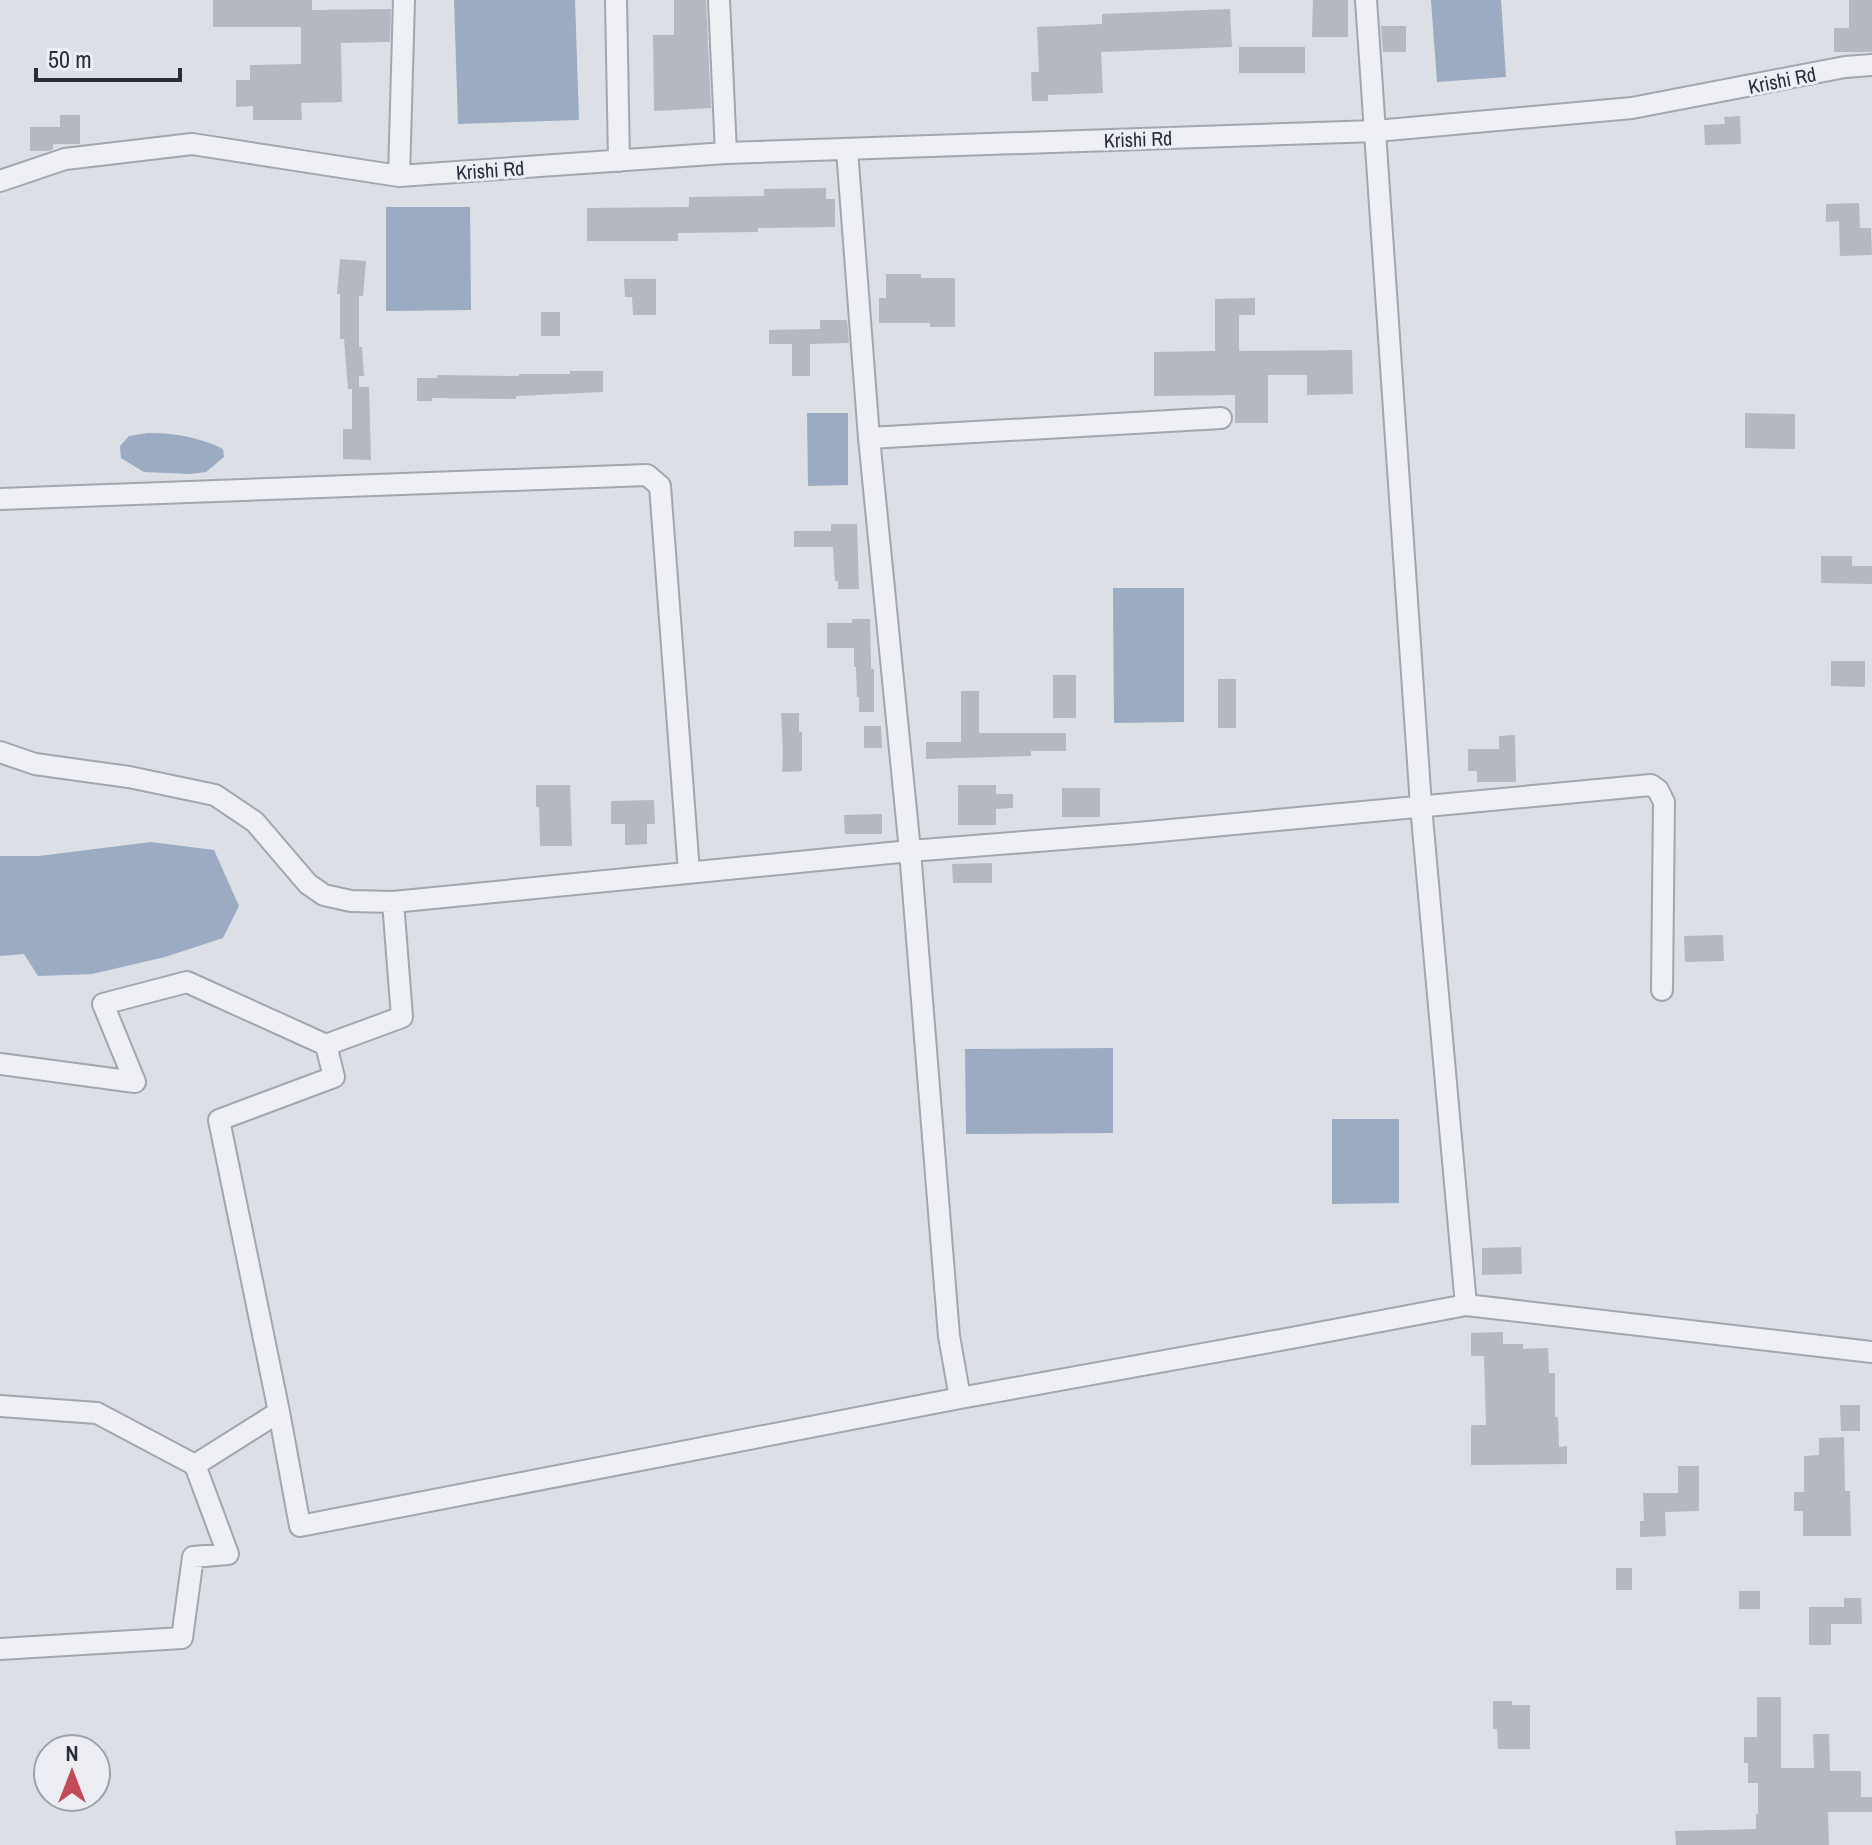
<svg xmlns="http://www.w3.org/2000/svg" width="1872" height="1845" viewBox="0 0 1872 1845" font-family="'Archivo Narrow',sans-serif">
	<rect width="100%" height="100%" fill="#dcdfe5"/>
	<!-- water -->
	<path fill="#9aabc2" d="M 454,0 L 575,0 L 579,120 L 458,124 Z
		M 1431,0 L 1501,0 L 1506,77 L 1437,82 Z
		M 386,207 L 470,207 L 471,310 L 386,311 Z
		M 807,413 L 848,413 L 848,485 L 808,486 Z
		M 148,433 C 175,433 199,437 223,449 L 224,457 L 206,472 L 190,474 L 144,472 L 121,458 L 120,446 L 129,436 Z
		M 1113,588 L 1184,588 L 1184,722 L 1114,723 Z
		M 151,842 L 214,850 L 239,906 L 223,938 L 165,957 L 92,974 L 38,976 L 24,954 L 0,956 L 0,856 L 39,856 Z
		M 1113,1048 L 1113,1133 L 966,1134 L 965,1049 Z
		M 1332,1119 L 1399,1119 L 1399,1203 L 1332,1204 Z"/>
	<!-- building -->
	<path fill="#b4b8c1" d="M 213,0 L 312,0 L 312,10 L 391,9 L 390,42 L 341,43 L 342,102 L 301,103 L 302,120 L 253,120 L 253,106 L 236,107 L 236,80 L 250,80 L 250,65 L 301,64 L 301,27 L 213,27 Z
		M 674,0 L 706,0 L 711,108 L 654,111 L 653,35 L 674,35 Z
		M 1313,0 L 1348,0 L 1348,37 L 1312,37 Z
		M 1849,0 L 1872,0 L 1872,52 L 1834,52 L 1834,28 L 1849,28 Z
		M 1230,9 L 1232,47 L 1101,52 L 1103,93 L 1048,95 L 1048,101 L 1032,101 L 1031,72 L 1039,72 L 1037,27 L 1102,24 L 1102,14 Z
		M 1381,26 L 1406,26 L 1406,52 L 1383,52 Z
		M 1239,47 L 1305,47 L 1305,73 L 1239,73 Z
		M 60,115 L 80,115 L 80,144 L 53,144 L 53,149 L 48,151 L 30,151 L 30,127 L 60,127 Z
		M 1740,116 L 1741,144 L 1705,145 L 1704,125 L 1725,124 L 1724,117 Z
		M 826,188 L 826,199 L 835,199 L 835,227 L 758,228 L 758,232 L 678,233 L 678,241 L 587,241 L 587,208 L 689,207 L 689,197 L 764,196 L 764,189 Z
		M 1859,203 L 1860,228 L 1871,228 L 1872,255 L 1840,256 L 1839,221 L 1826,222 L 1826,204 Z
		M 340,259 L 366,261 L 363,296 L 359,296 L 359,347 L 362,347 L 364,376 L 359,376 L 359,387 L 369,387 L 371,460 L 343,459 L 343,429 L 352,429 L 352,389 L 348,389 L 344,339 L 340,339 L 340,294 L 337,294 Z
		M 886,274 L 921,274 L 921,278 L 955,278 L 955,327 L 930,327 L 930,323 L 879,323 L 879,298 L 886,298 Z
		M 624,279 L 656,279 L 656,315 L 633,315 L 632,297 L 625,297 Z
		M 1255,298 L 1255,315 L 1239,315 L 1239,351 L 1352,350 L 1353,394 L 1307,395 L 1307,375 L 1268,375 L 1268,423 L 1235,423 L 1235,395 L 1154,396 L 1154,352 L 1215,351 L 1215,299 Z
		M 541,312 L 560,312 L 560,336 L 541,336 Z
		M 820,320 L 847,320 L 849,343 L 810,344 L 810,376 L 792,376 L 792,344 L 769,344 L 769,330 L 820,329 Z
		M 570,371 L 603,371 L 603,392 L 516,396 L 516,399 L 432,398 L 432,401 L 417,401 L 417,378 L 437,378 L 437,375 L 519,376 L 519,374 L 570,374 Z
		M 1745,413 L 1795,414 L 1795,449 L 1745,448 Z
		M 831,524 L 857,524 L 859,589 L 838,589 L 838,581 L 835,581 L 833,547 L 794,547 L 794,531 L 831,531 Z
		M 1821,556 L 1852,556 L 1852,566 L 1872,566 L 1872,584 L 1821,583 Z
		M 852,619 L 870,619 L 871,661 L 871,669 L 874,669 L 874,712 L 859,712 L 859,697 L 857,697 L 856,667 L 854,667 L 854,648 L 827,648 L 827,623 L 852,623 Z
		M 1831,661 L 1865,661 L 1865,687 L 1831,686 Z
		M 1053,675 L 1076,675 L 1076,718 L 1053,718 Z
		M 1218,679 L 1236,679 L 1236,728 L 1218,728 Z
		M 961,691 L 979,691 L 979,733 L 1066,733 L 1066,751 L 1031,751 L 1031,756 L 926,759 L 926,742 L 961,742 Z
		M 781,713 L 799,713 L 799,732 L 802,732 L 802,771 L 782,772 L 783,752 Z
		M 864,726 L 881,726 L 882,748 L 864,748 Z
		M 1515,735 L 1516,782 L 1477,782 L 1477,771 L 1468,771 L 1468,749 L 1499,749 L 1499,736 Z
		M 536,785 L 570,785 L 572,846 L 540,846 L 539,807 L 536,807 Z
		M 958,785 L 996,785 L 996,794 L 1013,794 L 1013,808 L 996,809 L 996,825 L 958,825 Z
		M 1062,788 L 1100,788 L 1100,817 L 1062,817 Z
		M 654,800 L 655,824 L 647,824 L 647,844 L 625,845 L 625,824 L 611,824 L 611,801 Z
		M 882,814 L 882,834 L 845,834 L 844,815 Z
		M 992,863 L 992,883 L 953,883 L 952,864 Z
		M 1723,935 L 1724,961 L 1685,962 L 1684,936 Z
		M 1521,1247 L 1522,1274 L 1482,1275 L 1482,1248 Z
		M 1503,1332 L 1503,1344 L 1523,1344 L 1523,1349 L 1548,1348 L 1549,1373 L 1555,1373 L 1555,1417 L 1558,1417 L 1559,1447 L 1567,1446 L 1567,1464 L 1471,1465 L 1471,1425 L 1486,1425 L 1484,1356 L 1471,1356 L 1471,1333 Z
		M 1840,1405 L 1860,1405 L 1860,1431 L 1841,1431 Z
		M 1844,1437 L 1845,1491 L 1850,1491 L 1851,1536 L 1803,1536 L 1803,1511 L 1794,1511 L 1794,1492 L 1804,1492 L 1804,1456 L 1819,1455 L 1819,1438 Z
		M 1678,1466 L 1699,1466 L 1699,1511 L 1665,1512 L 1666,1536 L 1640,1537 L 1640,1521 L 1644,1521 L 1643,1493 L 1678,1493 Z
		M 1616,1568 L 1632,1568 L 1632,1590 L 1616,1590 Z
		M 1739,1591 L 1760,1591 L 1760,1609 L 1739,1609 Z
		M 1844,1598 L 1861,1598 L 1862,1624 L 1831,1624 L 1831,1645 L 1809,1645 L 1809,1607 L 1844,1607 Z
		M 1757,1697 L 1781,1697 L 1781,1768 L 1814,1768 L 1813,1734 L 1829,1734 L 1830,1771 L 1861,1771 L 1861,1797 L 1872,1797 L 1872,1812 L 1828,1812 L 1829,1845 L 1676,1845 L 1675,1831 L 1756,1829 L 1756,1814 L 1758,1814 L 1758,1783 L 1748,1783 L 1748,1763 L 1744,1763 L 1744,1737 L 1757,1737 Z
		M 1493,1701 L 1512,1701 L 1512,1705 L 1530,1705 L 1530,1749 L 1498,1749 L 1497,1729 L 1493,1729 Z"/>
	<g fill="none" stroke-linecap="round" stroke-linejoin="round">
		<!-- minor casing -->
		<g stroke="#a2a6ae" stroke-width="24">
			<path id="minor" d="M 616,0 L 619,161
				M 719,0 L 726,153
				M 1366,0 L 1421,806 L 1466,1305
				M 847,150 L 869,438 L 910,851 L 949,1336 L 960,1398
				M 399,176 L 726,153 L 1376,131 L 1632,108 L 1845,67 L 1872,65
				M 0,181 L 65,159 L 192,144 L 399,176 L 404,0
				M 869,438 L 1221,418
				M 0,499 L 647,475 L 660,486 L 689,872
				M 0,752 L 35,764 L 129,777 L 215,795 L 255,822 L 308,884 L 324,895 L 351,901 L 393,902 L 910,851 L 1138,833 L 1651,785 L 1658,790 L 1664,802 L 1662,990
				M 0,1064 L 135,1082 L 103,1004 L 187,982 L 326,1045 L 402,1017 L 393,902
				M 0,1406 L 97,1413 L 195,1465 L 279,1412 L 219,1120 L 334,1077 L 326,1045
				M 279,1412 L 300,1526 L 960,1398 L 1286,1339 L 1466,1305 L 1872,1352
				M 0,1649 L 182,1638 L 193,1557 L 228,1554 L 195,1465"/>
		</g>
		<!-- minor -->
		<use href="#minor" stroke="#eff0f4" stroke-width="20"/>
	</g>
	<g text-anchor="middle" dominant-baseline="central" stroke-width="6" stroke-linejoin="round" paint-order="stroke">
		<!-- street labels -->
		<g font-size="20" fill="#282d3a" stroke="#eceef3">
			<text transform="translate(1782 80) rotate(-11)">Krishi Rd</text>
			<text transform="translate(1138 139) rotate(-2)">Krishi Rd</text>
			<text transform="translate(490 170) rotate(-4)">Krishi Rd</text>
		</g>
	</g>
	<!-- north arrow -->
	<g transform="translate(72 1773)"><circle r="38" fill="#eceef3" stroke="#9ea1a9" stroke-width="2"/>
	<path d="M0-6L14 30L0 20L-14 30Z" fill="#c14b56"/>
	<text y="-12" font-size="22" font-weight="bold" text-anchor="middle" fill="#282d3a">N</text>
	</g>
	<!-- scale -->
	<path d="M36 68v12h144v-12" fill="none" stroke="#282d3a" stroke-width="4"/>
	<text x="48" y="68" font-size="24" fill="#282d3a" stroke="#eceef3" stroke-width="6" paint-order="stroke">50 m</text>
</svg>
